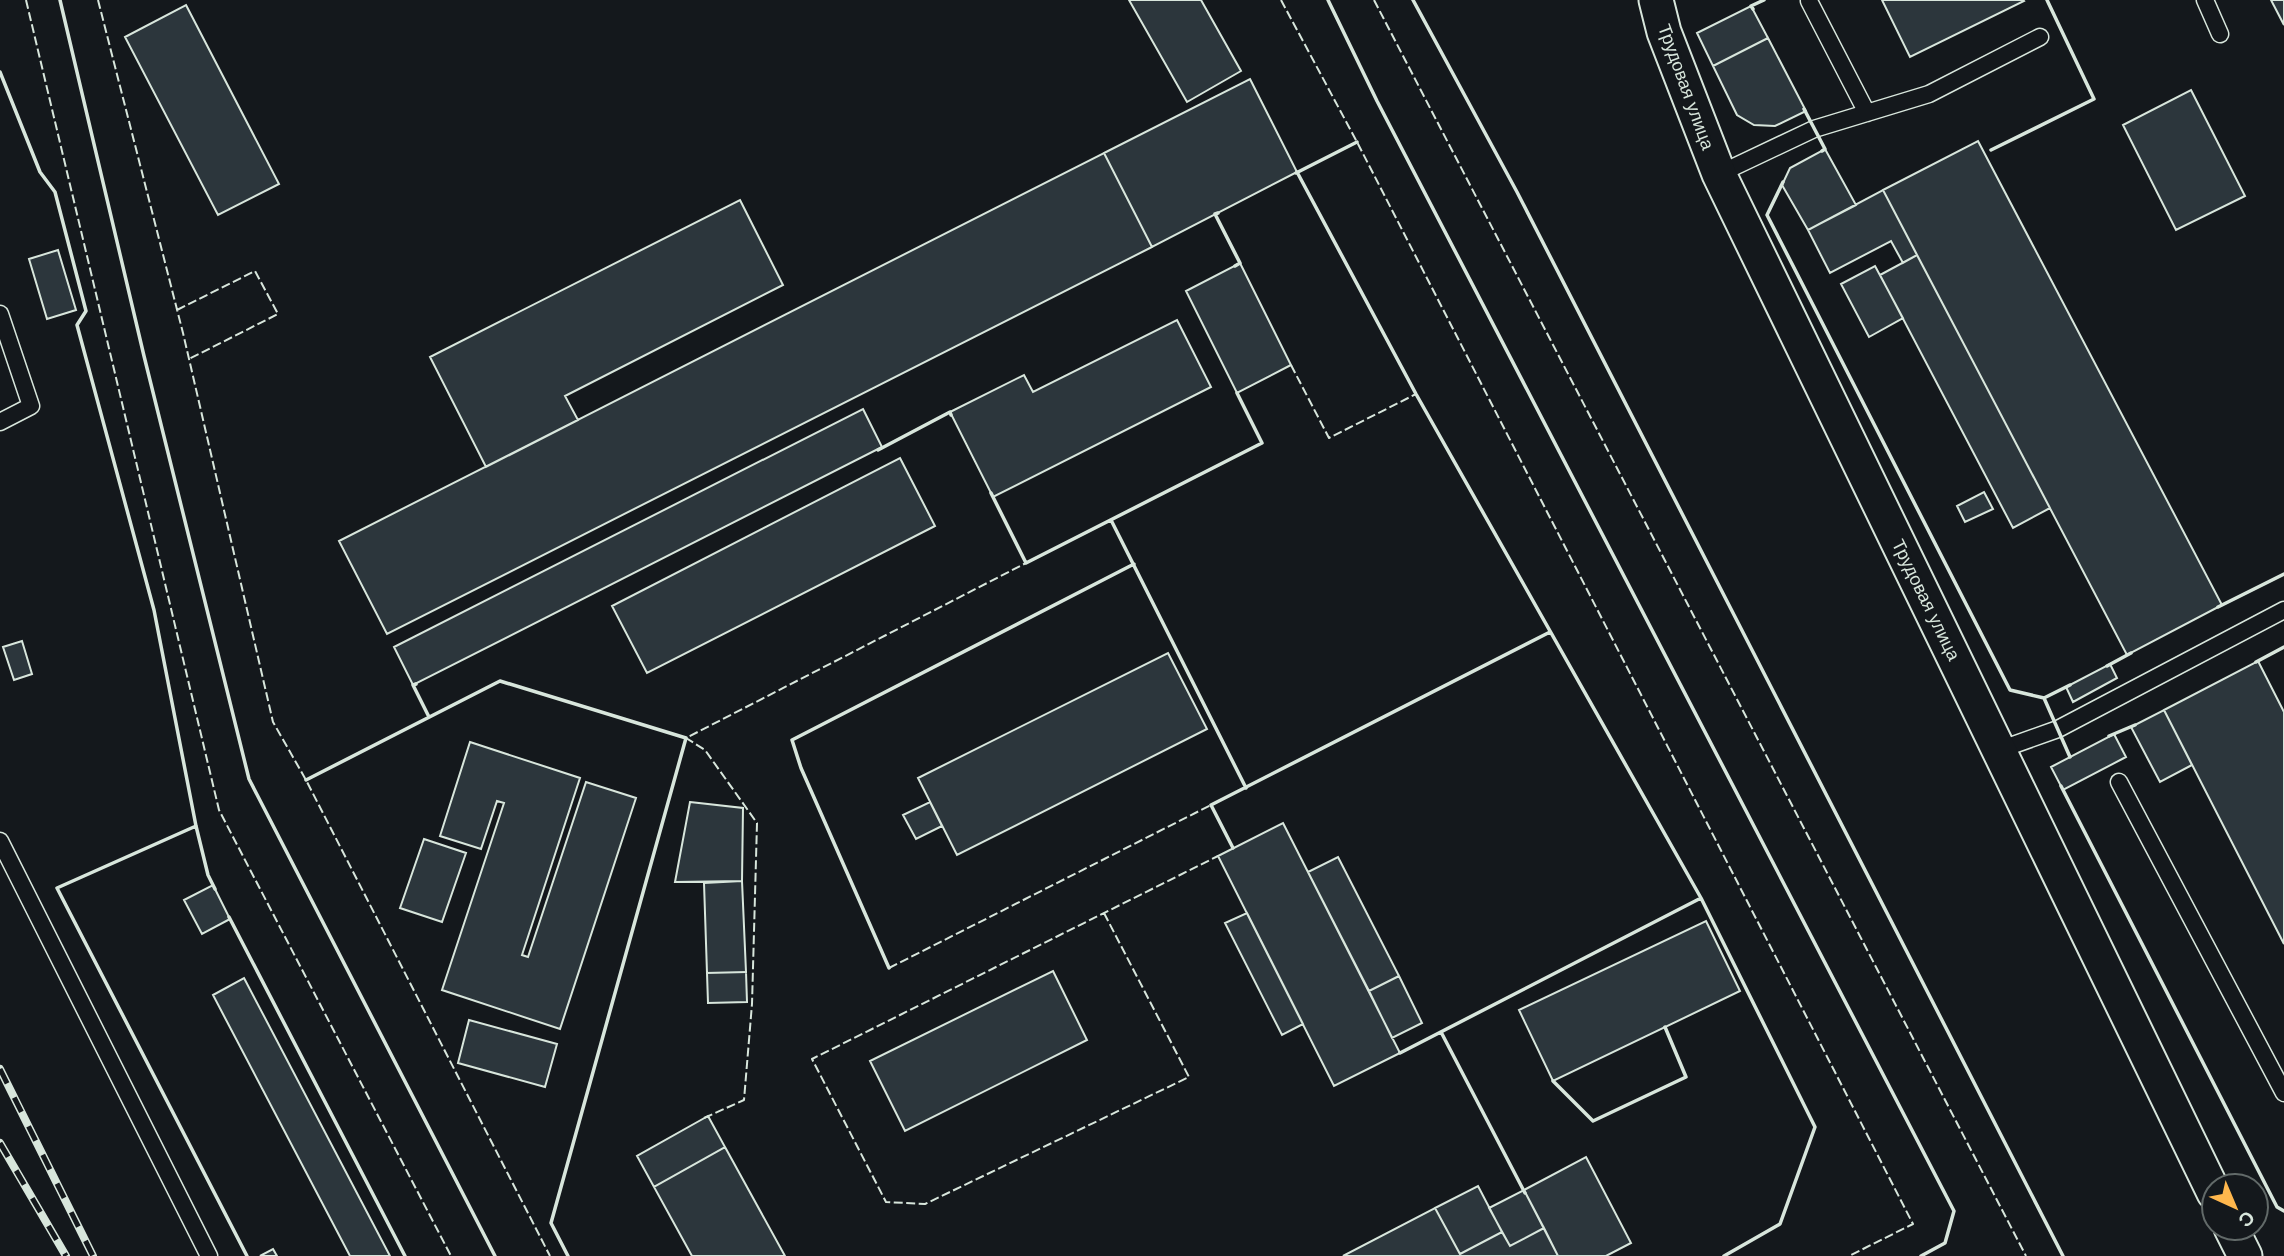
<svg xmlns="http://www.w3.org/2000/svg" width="2284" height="1256" viewBox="0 0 2284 1256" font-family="Helvetica,sans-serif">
	<rect width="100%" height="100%" fill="#14181c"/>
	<!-- building -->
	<path fill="#2c363c" stroke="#d8e6dc" stroke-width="2" d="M 1129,0 L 1201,0 L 1241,71 L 1187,102 Z
		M 1882,0 L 2023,0 L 2024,1 L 1910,57 Z
		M 2271,0 L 2284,0 L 2284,25 Z
		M 186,5 L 279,184 L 218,215 L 125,37 Z
		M 1751,6 L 1768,38 L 1713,66 L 1697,33 Z
		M 1768,38 L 1806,111 L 1775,126 L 1754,125 L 1737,115 L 1713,66 Z
		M 1250,79 L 1297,172 L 1152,247 L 1104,153 Z
		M 2191,90 L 2245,196 L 2176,230 L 2123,125 Z
		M 1978,141 L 2222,605 L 2127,655 L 1883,190 Z
		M 1825,149 L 1856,205 L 1808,230 L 1782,185 L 1790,168 Z
		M 1104,153 L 1152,247 L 387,634 L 339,541 Z
		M 1883,190 L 1917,255 L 1903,263 L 1891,241 L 1830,273 L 1808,230 Z
		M 740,200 L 783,285 L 565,396 L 578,420 L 486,467 L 430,357 Z
		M 58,250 L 76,310 L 47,319 L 29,259 Z
		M 1917,255 L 2050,508 L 2013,528 L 1880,275 Z
		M 1240,263 L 1291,365 L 1237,393 L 1186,291 Z
		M 1875,266 L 1903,318 L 1869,337 L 1841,284 Z
		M 1177,320 L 1211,387 L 993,497 L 950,412 L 1024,375 L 1033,392 Z
		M 863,409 L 882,447 L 413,685 L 394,647 Z
		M 900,458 L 935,526 L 647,673 L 612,606 Z
		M 1984,492 L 1993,509 L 1965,522 L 1957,506 Z
		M 22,641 L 32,674 L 14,680 L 3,647 Z
		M 1168,653 L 1207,729 L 957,855 L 918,778 Z
		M 2258,661 L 2284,712 L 2284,944 L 2164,710 Z
		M 2110,664 L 2117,678 L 2073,702 L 2066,687 Z
		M 2164,710 L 2192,765 L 2160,782 L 2131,727 Z
		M 2114,734 L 2126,757 L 2063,790 L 2051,767 Z
		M 470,742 L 580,778 L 522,955 L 528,957 L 586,782 L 636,798 L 560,1029 L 442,990 L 504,803 L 497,801 L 481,849 L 440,836 Z
		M 690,802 L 743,808 L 742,881 L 675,882 Z
		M 930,802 L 942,826 L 916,839 L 903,815 Z
		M 1283,823 L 1400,1053 L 1334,1086 L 1218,856 Z
		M 424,839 L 466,853 L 442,922 L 400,908 Z
		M 1338,857 L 1399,976 L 1369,991 L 1308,872 Z
		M 742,881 L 746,972 L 707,973 L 704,883 Z
		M 213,885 L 230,919 L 202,934 L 184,900 Z
		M 1247,913 L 1303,1024 L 1282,1035 L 1225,923 Z
		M 1706,921 L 1740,991 L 1553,1081 L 1519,1010 Z
		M 1053,971 L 1087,1040 L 905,1131 L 870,1061 Z
		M 746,972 L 747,1002 L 708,1003 L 707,973 Z
		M 1399,976 L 1422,1023 L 1392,1038 L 1369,991 Z
		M 244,978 L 390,1256 L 350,1256 L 213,995 Z
		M 469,1020 L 557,1044 L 545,1087 L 458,1063 Z
		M 708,1116 L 725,1147 L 654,1187 L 637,1156 Z
		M 725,1147 L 785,1256 L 692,1256 L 654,1187 Z
		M 1586,1157 L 1631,1243 L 1606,1256 L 1558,1256 L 1524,1190 Z
		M 1478,1186 L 1502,1232 L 1460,1254 L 1435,1208 Z
		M 1524,1190 L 1544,1228 L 1510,1246 L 1489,1208 Z
		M 1435,1208 L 1461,1256 L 1343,1256 Z
		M 1544,1228 L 1558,1256 L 1461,1256 L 1460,1254 L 1502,1232 L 1510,1246 Z
		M 273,1249 L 277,1256 L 260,1256 Z"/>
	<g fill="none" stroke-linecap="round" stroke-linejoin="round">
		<!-- lane casing -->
		<g stroke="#d8e6dc" stroke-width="19">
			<path id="lane" d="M 2205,0 L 2220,34
				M 1809,1 L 1867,113
				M 1719,174 L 1814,129 L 1929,94 L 2040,37
				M 0,314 L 31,406 L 0,422
				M 1999,750 L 2058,729 L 2284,610
				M 2119,782 L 2284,1093
				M 0,841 L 209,1256"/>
		</g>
		<!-- street casing -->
		<g stroke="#d8e6dc" stroke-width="37">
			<path id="street" d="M 1656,0 L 1664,32 L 1719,174 L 2214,1193
				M 2231,1228 L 2245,1256"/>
		</g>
		<!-- lane -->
		<use href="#lane" stroke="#14181c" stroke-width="16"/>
		<!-- street -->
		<use href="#street" stroke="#14181c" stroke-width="33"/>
		<!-- rail casing -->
		<g stroke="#d8e6dc" stroke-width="8">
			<path id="rail" d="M 0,1069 L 93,1256
				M 0,1143 L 66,1256"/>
		</g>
		<!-- rail -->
		<use href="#rail" stroke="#14181c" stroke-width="5" stroke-dasharray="16" stroke-linecap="butt"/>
		<!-- fence -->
		<path stroke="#d8e6dc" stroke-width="2" stroke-dasharray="9 3.5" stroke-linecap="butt" d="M 26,0 L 219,810 L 451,1256
			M 98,0 L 183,333 L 273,722 L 306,780 L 550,1256
			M 1281,0 L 1357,142 L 1913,1224 L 1849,1256
			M 1374,0 L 2026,1256
			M 177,310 L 255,271 L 278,314 L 189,359
			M 1291,365 L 1329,438 L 1416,394
			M 1104,913 L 1189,1077 L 925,1204 L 886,1202 L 812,1059 L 1218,856
			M 889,968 L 1211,805
			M 704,1118 L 744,1100 L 752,1004 L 757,823 L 705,750 L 686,738 L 1026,563"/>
		<!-- wall -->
		<path stroke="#d8e6dc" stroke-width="3.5" d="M 60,0 L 144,356 L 249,779 L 495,1256
			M 1328,0 L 1377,101 L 1954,1211 L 1945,1243 L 1921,1256
			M 1413,0 L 1517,192 L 2063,1256
			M 1753,9 L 1751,6 L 1764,0
			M 0,72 L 40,172 L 55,192 L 86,311 L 77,325 L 154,610 L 196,826 L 208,875 L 215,889
			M 1804,109 L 1825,149 L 1822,151
			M 1991,150 L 2094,99 L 2047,0
			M 1297,172 L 1416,394 L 1701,898 L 1815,1127 L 1780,1224 L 1724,1256
			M 1296,173 L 1357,142
			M 1783,182 L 1767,215 L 2010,690 L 2044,698 L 2070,685
			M 1218,213 L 1215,214 L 1240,263 L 1235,266
			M 878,450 L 950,412 L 951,415
			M 991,493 L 1026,563 L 1262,443 L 1237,393
			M 1111,520 L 1246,788
			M 2218,607 L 2284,574
			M 2256,662 L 2284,647
			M 2107,666 L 2131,653
			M 416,684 L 413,685 L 429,717
			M 2044,698 L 2070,757
			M 2109,736 L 2135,725
			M 306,780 L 500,681 L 686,738 L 551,1223 L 568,1256
			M 2061,786 L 2277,1207 L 2284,1211
			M 196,826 L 57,888 L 247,1256
			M 1233,848 L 1211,805 L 1550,632
			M 229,917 L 405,1256
			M 889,968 L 801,768 L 792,740 L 1134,564
			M 1441,1032 L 1525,1193
			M 1400,1053 L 1701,898
			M 1553,1081 L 1593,1121 L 1686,1077 L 1665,1027"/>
	</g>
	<g text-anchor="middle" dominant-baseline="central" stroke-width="5" stroke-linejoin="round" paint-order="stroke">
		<!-- street labels -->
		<g font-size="18" fill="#d8e6dc" stroke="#14181c">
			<text transform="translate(1686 87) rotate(70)">Трудовая улица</text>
			<text transform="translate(1926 600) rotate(64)">Трудовая улица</text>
		</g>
	</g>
	<!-- north arrow -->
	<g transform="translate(2235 1207) rotate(136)"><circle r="33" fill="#14181c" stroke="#626a69" stroke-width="2"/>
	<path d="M0-5L12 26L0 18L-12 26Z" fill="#ffb74d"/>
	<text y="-10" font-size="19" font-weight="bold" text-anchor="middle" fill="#d8e6dc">С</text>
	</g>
</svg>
